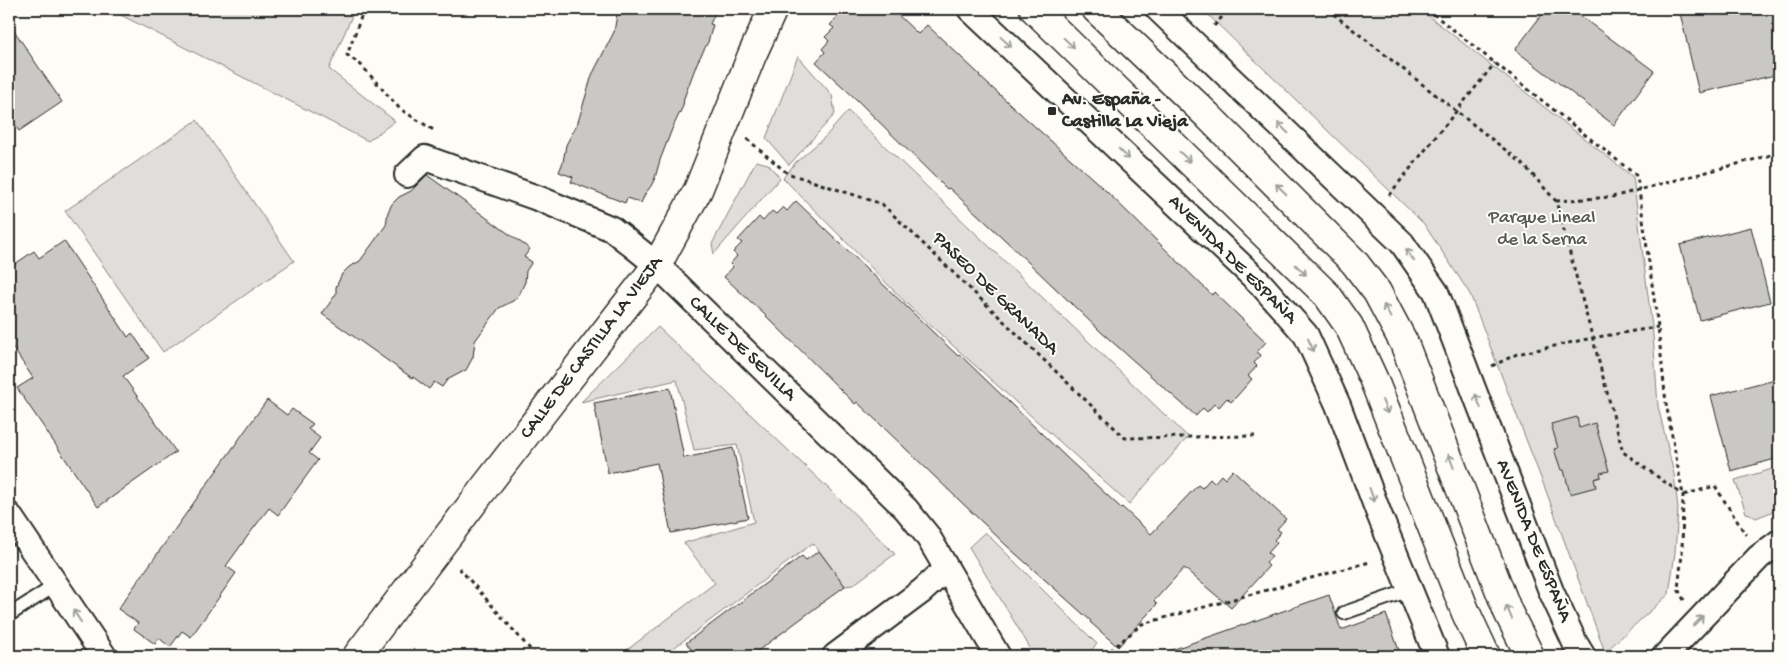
<svg xmlns="http://www.w3.org/2000/svg" width="1788" height="665" viewBox="0 0 1788 665" font-family="'Gochi Hand',sans-serif">
	<rect width="100%" height="100%" fill="#fdfcf7"/>
	<filter id="ink" filterUnits="userSpaceOnUse"><feTurbulence type="fractalNoise" baseFrequency=".02" numOctaves="2"/><feDisplacementMap in="SourceGraphic" scale="10" xChannelSelector="R" yChannelSelector="G"/><feConvolveMatrix kernelMatrix="1 2 1 2 8 2 1 2 1" color-interpolation-filters="sRGB"/></filter>
	<g filter="url(#ink)">
		<!-- green -->
		<path fill="#dfdeda" stroke="#858482" d="M 109,9 L 355,9 L 329,69 L 395,121 L 368,141 Z
			M 1202,9 L 1420,9 L 1633,177 L 1653,335 L 1658,406 L 1674,474 L 1678,508 L 1677,525 L 1675,553 L 1669,594 L 1605,652 L 1546,491 L 1470,294 L 1424,224 Z
			M 798,56 L 832,95 L 835,114 L 789,165 L 766,138 Z
			M 848,111 L 1188,437 L 1129,504 L 909,306 L 783,178 L 796,162 L 825,137 Z
			M 197,120 L 294,261 L 163,352 L 65,211 Z
			M 756,161 L 768,164 L 780,178 L 714,254 L 712,244 Z
			M 658,327 L 826,486 L 895,554 L 853,585 L 845,586 L 813,543 L 663,656 L 619,656 L 715,583 L 684,543 L 754,522 L 737,445 L 694,450 L 677,380 L 581,402 Z
			M 1779,467 L 1779,509 L 1756,518 L 1750,514 L 1746,513 L 1735,480 Z
			M 985,532 L 1097,644 L 1086,656 L 1035,656 L 969,547 Z"/>
		<!-- building -->
		<path fill="#c9c8c4" stroke="#2b2b2b" d="M 618,9 L 717,9 L 710,24 L 713,25 L 708,42 L 697,63 L 684,98 L 683,106 L 672,129 L 660,160 L 655,178 L 651,186 L 645,194 L 641,203 L 627,198 L 625,203 L 571,182 L 573,177 L 559,172 L 563,162 L 566,145 L 578,122 L 592,75 L 614,32 Z
			M 845,9 L 892,9 L 918,34 L 927,25 L 980,75 L 979,76 L 1103,188 L 1212,295 L 1214,292 L 1266,342 L 1257,352 L 1261,355 L 1254,363 L 1257,366 L 1248,376 L 1252,379 L 1237,396 L 1231,402 L 1227,398 L 1219,407 L 1215,403 L 1207,412 L 1203,408 L 1196,416 L 1100,331 L 1004,239 L 949,188 L 947,189 L 856,99 L 816,62 L 825,52 L 822,49 L 829,41 L 825,37 L 834,28 L 830,25 Z
			M 1546,9 L 1571,9 L 1654,71 L 1614,125 L 1515,50 Z
			M 1679,9 L 1779,9 L 1779,74 L 1699,93 Z
			M 9,23 L 62,102 L 19,131 L 9,116 Z
			M 427,175 L 530,249 L 524,257 L 532,262 L 526,271 L 525,282 L 519,295 L 513,301 L 499,308 L 475,341 L 473,357 L 466,370 L 447,380 L 442,387 L 434,382 L 429,389 L 413,377 L 412,378 L 322,314 L 336,294 L 336,287 L 342,274 L 349,267 L 360,261 L 386,225 L 388,212 L 392,204 L 399,197 L 411,191 Z
			M 796,201 L 958,356 L 959,354 L 1067,458 L 1121,508 L 1122,507 L 1151,534 L 1198,485 L 1202,488 L 1210,479 L 1214,483 L 1221,475 L 1225,479 L 1233,470 L 1286,519 L 1277,529 L 1281,532 L 1274,540 L 1277,543 L 1268,553 L 1272,556 L 1266,563 L 1269,566 L 1231,608 L 1184,568 L 1154,601 L 1157,604 L 1118,647 L 1090,622 L 1091,621 L 1007,546 L 857,402 L 855,404 L 764,314 L 724,277 L 733,267 L 730,264 L 737,256 L 733,252 L 742,243 L 738,240 L 759,217 L 763,221 L 772,211 L 776,214 L 783,207 L 787,211 Z
			M 1751,227 L 1770,302 L 1700,320 L 1680,245 Z
			M 64,241 L 128,337 L 132,333 L 149,358 L 123,376 L 176,452 L 98,507 L 17,388 L 33,378 L 9,342 L 9,268 L 34,251 L 39,258 Z
			M 1779,378 L 1779,458 L 1731,471 L 1711,396 Z
			M 670,388 L 684,458 L 733,448 L 748,518 L 671,533 L 657,463 L 608,473 L 594,403 Z
			M 267,400 L 287,415 L 292,409 L 313,424 L 308,429 L 320,438 L 309,453 L 318,460 L 278,515 L 269,508 L 247,537 L 226,566 L 236,573 L 191,637 L 182,631 L 170,647 L 159,638 L 155,644 L 134,629 L 138,623 L 118,609 Z
			M 1577,417 L 1579,428 L 1595,423 L 1609,471 L 1600,473 L 1601,477 L 1594,479 L 1596,487 L 1570,494 L 1564,470 L 1561,470 L 1554,449 L 1558,448 L 1551,424 Z
			M 819,551 L 845,586 L 751,656 L 697,656 L 686,643 L 802,556 L 806,560 Z
			M 1329,595 L 1341,630 L 1386,614 L 1401,656 L 1163,656 L 1163,653 Z"/>
		<g fill="none" stroke-linecap="round" stroke-linejoin="round">
			<!-- lane casing -->
			<g stroke="#2b2b2b" stroke-width="16">
				<path id="lane" d="M 1344,613 L 1410,590
					M 9,615 L 56,585"/>
			</g>
			<!-- street casing -->
			<g stroke="#2b2b2b" stroke-width="28">
				<path id="street" d="M 970,9 L 1261,284 L 1306,335 L 1338,405 L 1379,514 L 1437,656
					M 1158,9 L 1402,243 L 1436,292 L 1551,591 L 1575,643 L 1583,656
					M 407,175 L 425,158 L 540,199 L 612,229 L 657,265 L 906,509 L 927,535 L 998,656
					M 9,515 L 104,656
					M 835,656 L 922,591 L 946,569
					M 1665,656 L 1759,557 L 1779,542"/>
			</g>
			<!-- secondary casing -->
			<g stroke="#2b2b2b" stroke-width="31">
				<path id="secondary" d="M 357,656 L 485,487 L 657,265 L 698,190 L 752,55 L 773,9"/>
			</g>
			<!-- primary casing -->
			<g stroke="#2b2b2b" stroke-width="31">
				<path id="primary" d="M 1034,9 L 1327,295 L 1349,326 L 1373,378 L 1466,613 L 1486,656
					M 1096,9 L 1207,115 L 1354,262 L 1377,292 L 1404,343 L 1508,612 L 1530,656"/>
			</g>
			<!-- path -->
			<path stroke="#2b2b2b" stroke-width="3" stroke-dasharray="4 4" stroke-linecap="butt" d="M 364,9 L 347,55 L 361,65 L 400,109 L 435,131
				M 1327,9 L 1522,163 L 1556,201 L 1623,452 L 1683,495 L 1682,554 L 1678,589 L 1684,600
				M 1427,9 L 1637,176 L 1658,327 L 1666,403 L 1683,495 L 1715,486 L 1746,535
				M 1214,26 L 1229,9
				M 747,139 L 787,173 L 882,204 L 1125,438 L 1255,436
				M 1389,195 L 1495,63
				M 1556,201 L 1612,197 L 1779,153
				M 1492,366 L 1517,354 L 1592,338 L 1658,327
				M 459,568 L 536,656
				M 1104,656 L 1142,624 L 1370,562"/>
			<!-- lane -->
			<use href="#lane" stroke="#fdfcf7" stroke-width="12"/>
			<!-- street -->
			<use href="#street" stroke="#fdfcf7" stroke-width="24"/>
			<!-- secondary -->
			<use href="#secondary" stroke="#fdfcf7" stroke-width="28"/>
			<!-- primary -->
			<use href="#primary" stroke="#fdfcf7" stroke-width="28"/>
		</g>
		<!-- one-way arrows -->
		<defs><path id="oneway-shaft" d="M-6 0H5M1.5-3L5.5 0L1.5 3" fill="none" stroke-width="1.6" stroke-linecap="round" stroke-linejoin="round" transform="scale(1.25)"/></defs>
		<g stroke="#9e9e9b">
			<use href="#oneway-shaft" transform="translate(1006 42) rotate(43)"/>
			<use href="#oneway-shaft" transform="translate(1069 43) rotate(44)"/>
			<use href="#oneway-shaft" transform="translate(1283 128) rotate(-136)"/>
			<use href="#oneway-shaft" transform="translate(1124 154) rotate(44)"/>
			<use href="#oneway-shaft" transform="translate(1185 157) rotate(44)"/>
			<use href="#oneway-shaft" transform="translate(1281 189) rotate(-135)"/>
			<use href="#oneway-shaft" transform="translate(1410 255) rotate(-124)"/>
			<use href="#oneway-shaft" transform="translate(1301 270) rotate(44)"/>
			<use href="#oneway-shaft" transform="translate(1387 311) rotate(-118)"/>
			<use href="#oneway-shaft" transform="translate(1311 345) rotate(65)"/>
			<use href="#oneway-shaft" transform="translate(1478 401) rotate(-111)"/>
			<use href="#oneway-shaft" transform="translate(1385 407) rotate(67)"/>
			<use href="#oneway-shaft" transform="translate(1451 461) rotate(-111)"/>
			<use href="#oneway-shaft" transform="translate(1372 495) rotate(70)"/>
			<use href="#oneway-shaft" transform="translate(1509 612) rotate(-113)"/>
			<use href="#oneway-shaft" transform="translate(77 616) rotate(-124)"/>
			<use href="#oneway-shaft" transform="translate(1698 621) rotate(-46)"/>
		</g>
	</g>
	<!-- markers -->
	<rect fill="#2b2b2b" stroke="#fdfcf7" stroke-width="2" x="1047" y="106" width="10" height="10" rx="2.5"/>
	<g text-anchor="middle" dominant-baseline="central" stroke-width="4" stroke-linejoin="round" paint-order="stroke">
		<!-- poi labels -->
		<g font-size="19" font-weight="bold" fill="#2b2b2b" stroke="#fdfcf7" text-anchor="start">
			<text x="1062" y="100">Av. España -<tspan x="1062" dy="22">Castilla La Vieja</tspan></text>
		</g>
		<!-- park labels -->
		<g font-size="19" fill="#585857" stroke="#fdfcf7">
			<text x="1542" y="218">Parque Lineal<tspan x="1542" dy="22">de la Serna</tspan></text>
		</g>
		<!-- street labels -->
		<g font-size="19" fill="#2b2b2b" stroke="#fdfcf7">
			<text transform="translate(1232 260) rotate(45)">AVENIDA DE ESPAÑA</text>
			<text transform="translate(995 294) rotate(44)">PASEO DE GRANADA</text>
			<text transform="translate(592 348) rotate(-53)">CALLE DE CASTILLA LA VIEJA</text>
			<text transform="translate(742 349) rotate(44)">CALLE DE SEVILLA</text>
			<text transform="translate(1533 541) rotate(68)">AVENIDA DE ESPAÑA</text>
		</g>
	</g>
	<!-- margin -->
	<rect width="1788" height="665" fill="none" stroke="#fdfcf7" stroke-width="30"/>
	<rect x="15" y="15" width="1758" height="635" fill="none" stroke="#2b2b2b" stroke-width="2" filter="url(#ink)"/>
</svg>
